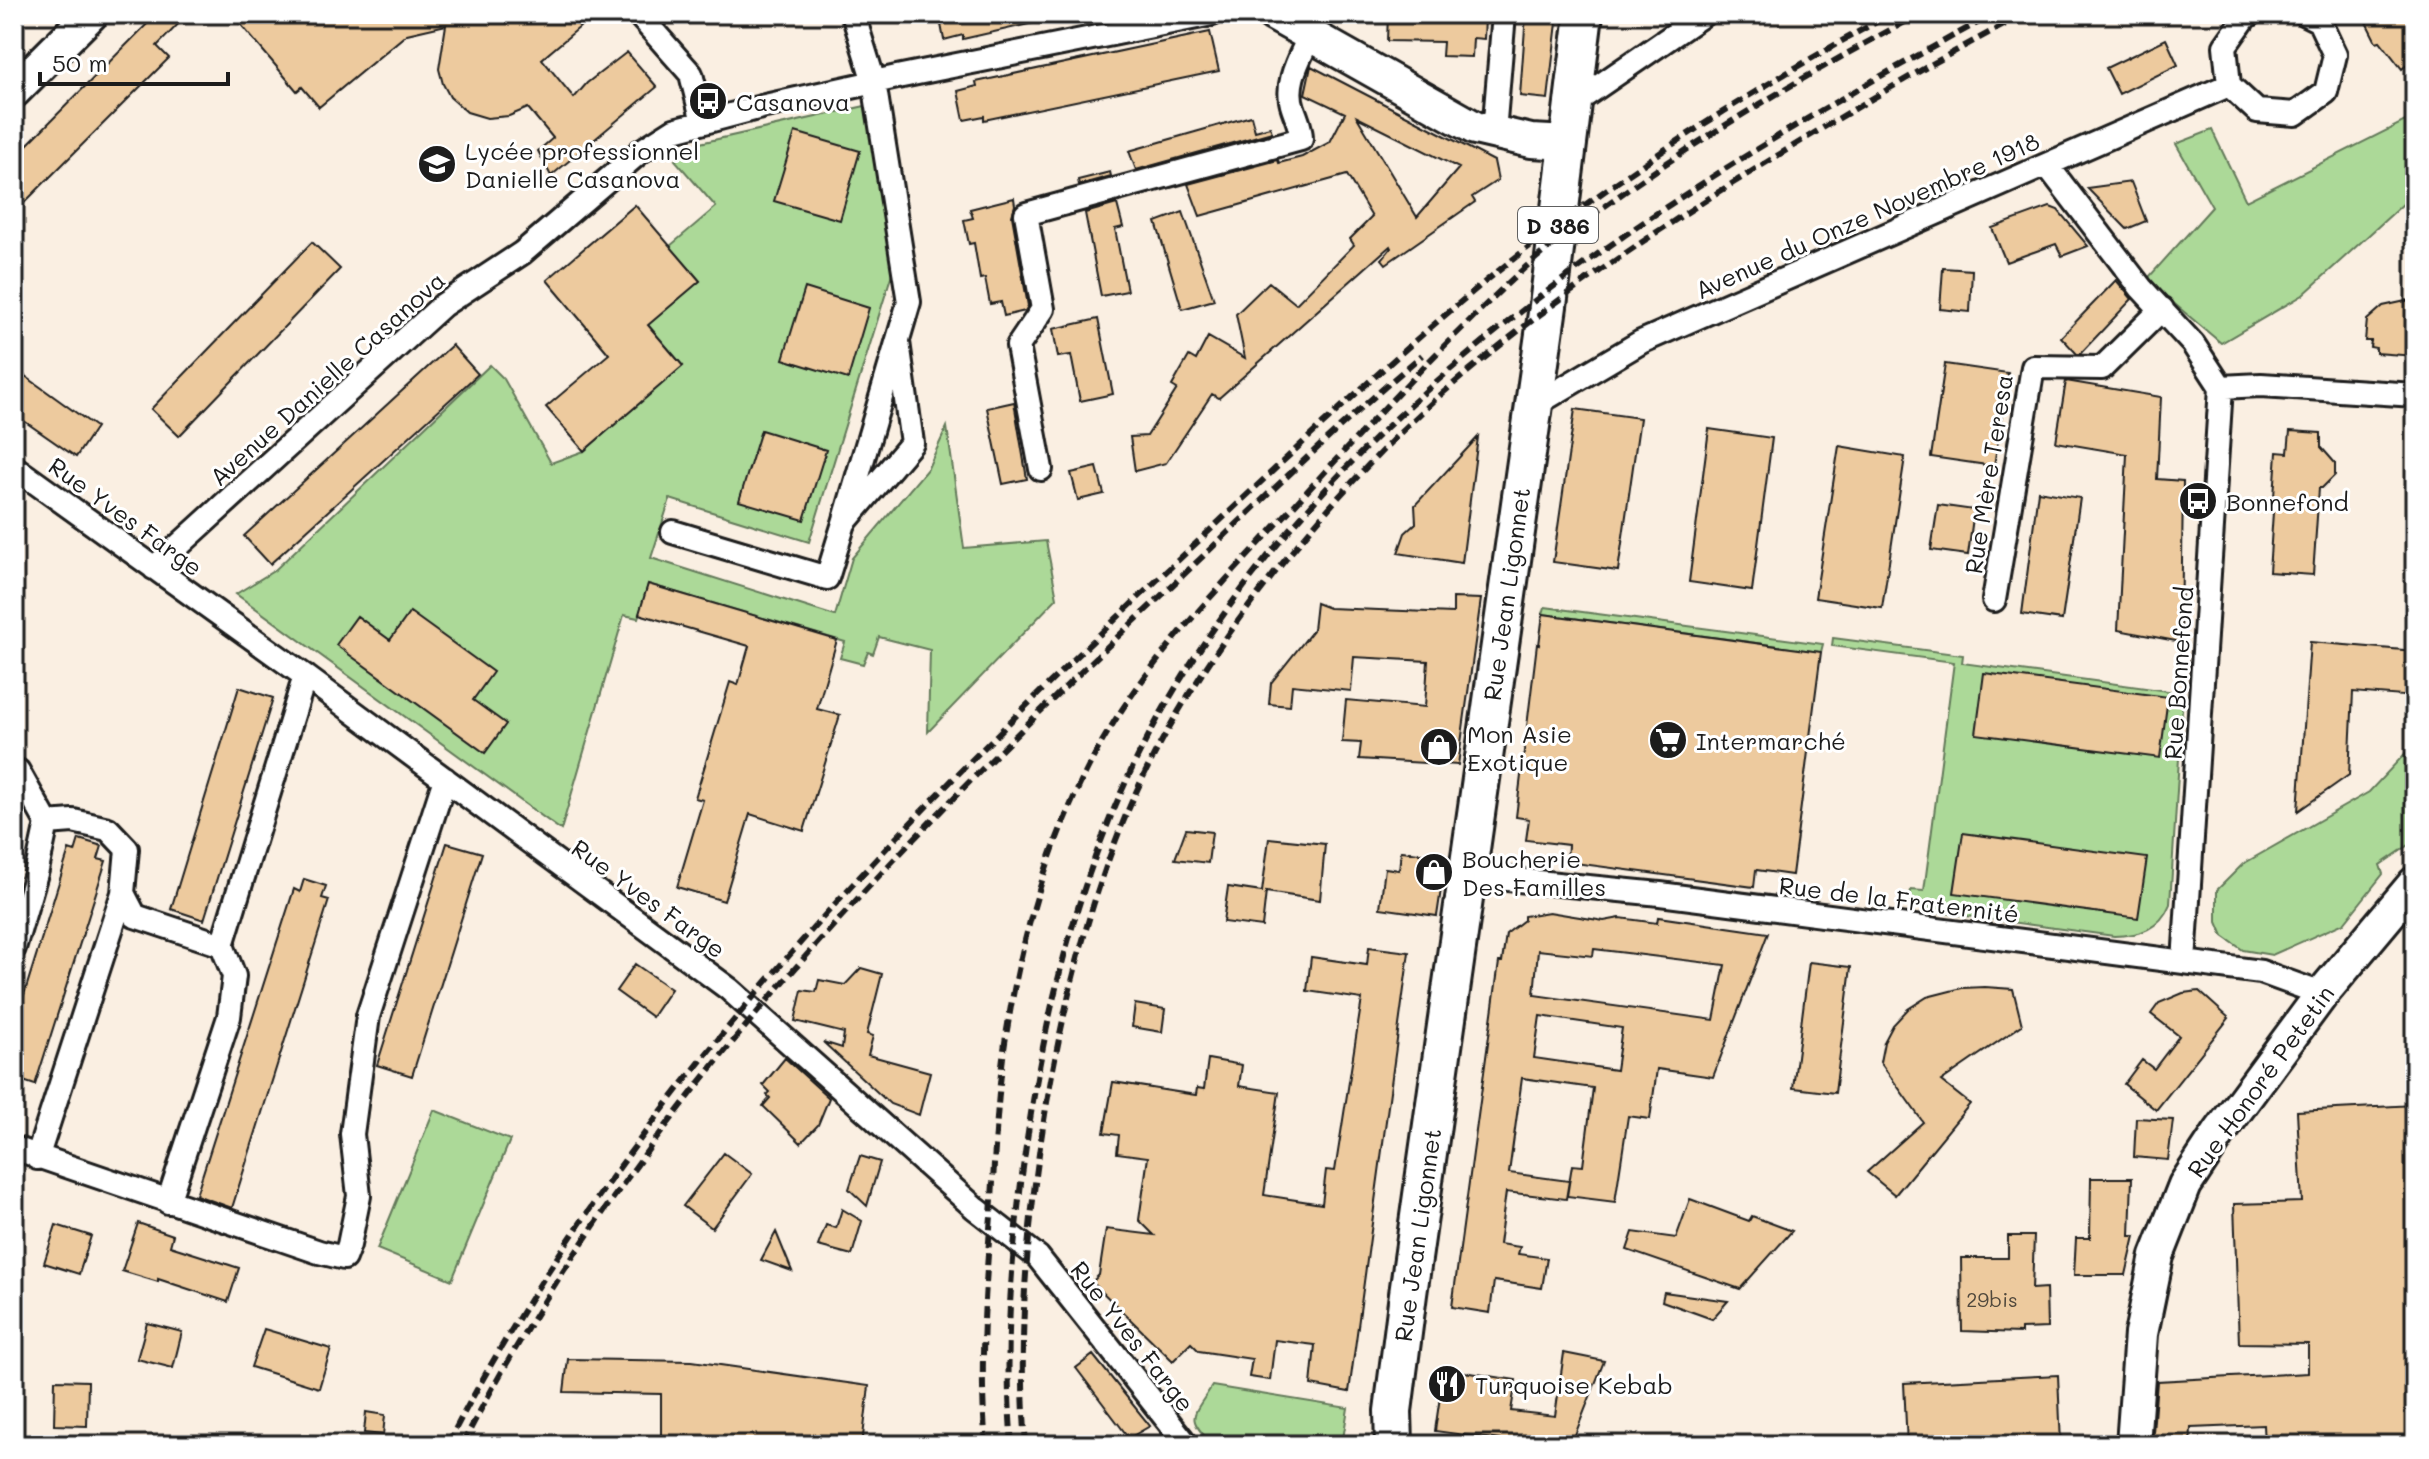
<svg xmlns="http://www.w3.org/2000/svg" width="2429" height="1459" viewBox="0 0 2429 1459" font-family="Mali,sans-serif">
	<rect width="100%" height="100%" fill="#faefe2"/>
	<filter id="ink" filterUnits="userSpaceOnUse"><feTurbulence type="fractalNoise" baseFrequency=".0125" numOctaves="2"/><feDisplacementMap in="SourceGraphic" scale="16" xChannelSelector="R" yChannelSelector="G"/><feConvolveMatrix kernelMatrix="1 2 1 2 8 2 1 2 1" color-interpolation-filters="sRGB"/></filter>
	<g filter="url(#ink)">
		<!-- green -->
		<path fill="#acd998" stroke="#647a5a" stroke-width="2" d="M 865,106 L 897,257 L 809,542 L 670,499 L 651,558 L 835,616 L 852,558 L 928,468 L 947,427 L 964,548 L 1046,541 L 1057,598 L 928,732 L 930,650 L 879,637 L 873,654 L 868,652 L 863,664 L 840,658 L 845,642 L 648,584 L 638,618 L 624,615 L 561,830 L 236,594 L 275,570 L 490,365 L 504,379 L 551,463 L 584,451 L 683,366 L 648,325 L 700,281 L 670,246 L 716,207 L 675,160 L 700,143 Z
			M 2415,116 L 2415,193 L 2303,295 L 2221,343 L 2158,290 L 2149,277 L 2212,207 L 2176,144 L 2212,130 L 2246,201 Z
			M 1545,607 L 1823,644 L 1821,652 L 1543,614 Z
			M 1833,638 L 1963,655 L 1962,663 L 2183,693 L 2170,904 C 2160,929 2139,936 2114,936 L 1929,911 L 1929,906 L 1909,904 L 1911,890 L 1924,891 L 1954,662 L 1832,646 Z
			M 2415,743 L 2415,841 L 2380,865 L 2383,874 L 2344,923 L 2272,955 L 2243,950 L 2223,936 L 2217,922 L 2217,890 L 2243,864 L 2369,792 Z
			M 434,1110 L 510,1140 L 452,1280 L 377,1249 Z
			M 1212,1386 L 1348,1408 L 1342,1445 L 1213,1445 C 1185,1416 1192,1418 1212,1386 Z"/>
		<!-- building -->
		<path fill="#edca9e" stroke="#1c1c1c" stroke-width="2" fill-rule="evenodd" d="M 157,14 L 188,14 L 157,46 L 169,58 L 14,213 L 14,158 Z
			M 232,14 L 569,14 L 580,27 L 542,59 L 574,98 L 587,83 L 627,52 L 657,87 L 551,176 L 538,151 L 553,138 L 528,108 L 509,116 L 487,118 L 467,112 L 450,97 L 443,84 L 439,69 L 446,25 L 407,34 L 319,107 L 302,87 L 297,91 Z
			M 939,14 L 1037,14 L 1038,22 L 963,39 L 963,35 L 944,40 Z
			M 1388,14 L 1474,14 L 1474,18 L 1485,18 L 1484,39 L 1473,38 L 1472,57 L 1442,56 L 1443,42 L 1387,41 Z
			M 1526,14 L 1558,14 L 1548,99 L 1520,96 Z
			M 2362,14 L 2415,14 L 2415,58 L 2402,69 L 2380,41 L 2376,42 Z
			M 1210,32 L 1219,71 L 984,120 L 984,116 L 964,120 L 958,91 L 977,86 L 976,82 Z
			M 2166,39 L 2178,65 L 2119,94 L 2106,68 Z
			M 1311,66 L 1494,161 L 1498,180 L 1472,197 L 1475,202 L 1386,264 L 1382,259 L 1391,248 L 1390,246 L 1219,398 L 1212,394 L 1166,463 L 1135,471 L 1130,437 L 1147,436 L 1177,389 L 1172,386 L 1189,356 L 1196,360 L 1208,337 L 1245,358 L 1236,314 L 1269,282 L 1296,304 L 1354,245 L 1350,239 L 1372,217 L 1347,175 L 1200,216 L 1188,184 L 1278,160 L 1279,163 L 1302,157 L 1330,142 L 1345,113 L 1305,94 ZM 1357,117 L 1459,168 L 1417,217 Z
			M 1251,116 L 1255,131 L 1270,127 L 1272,132 L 1136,170 L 1129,151 Z
			M 795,132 L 860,151 L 840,220 L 774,201 Z
			M 1110,172 L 1111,176 L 1079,185 L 1078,180 Z
			M 2131,182 L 2146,221 L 2127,229 L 2087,188 Z
			M 1014,198 L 1015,205 L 1012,216 L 1028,306 L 1025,311 L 1004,316 L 1001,302 L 990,304 L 985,278 L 980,279 L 974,243 L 969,244 L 964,220 L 973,218 L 970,209 Z
			M 1117,204 L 1123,227 L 1115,229 L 1127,291 L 1101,296 L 1085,213 Z
			M 635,205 L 700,281 L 648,325 L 683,366 L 584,451 L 546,407 L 609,354 L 547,280 Z
			M 2050,207 L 2058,210 L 2088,246 L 2062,256 L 2056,244 L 2006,262 L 1992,228 Z
			M 1183,212 L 1214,300 L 1182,309 L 1156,222 Z
			M 312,242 L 340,269 L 179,436 L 151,409 Z
			M 1943,268 L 1972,270 L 1970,312 L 1940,309 Z
			M 2116,280 L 2132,299 L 2080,354 L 2077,354 L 2061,337 Z
			M 805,288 L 869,308 L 848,379 L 783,359 Z
			M 2415,299 L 2415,356 L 2376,353 L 2376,348 L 2370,347 L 2371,341 L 2365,341 L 2367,320 L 2383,306 Z
			M 1098,319 L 1113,394 L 1080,401 L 1071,355 L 1058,357 L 1053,329 Z
			M 452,345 L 478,374 L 270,564 L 244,536 Z
			M 1945,364 L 2008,373 L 1994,466 L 1931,457 Z
			M 14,368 L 96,427 L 76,457 L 14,414 Z
			M 2066,381 L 2161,397 L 2157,479 L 2183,481 L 2181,642 L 2118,630 L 2127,454 L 2056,442 Z
			M 1014,402 L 1027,479 L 1003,484 L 987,408 Z
			M 1575,409 L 1640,418 L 1618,571 L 1553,562 Z
			M 1709,429 L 1772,438 L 1752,591 L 1689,582 Z
			M 761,430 L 826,450 L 804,520 L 739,501 Z
			M 2290,431 L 2321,433 L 2321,447 L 2335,463 L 2335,475 L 2322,488 L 2319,488 L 2313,575 L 2269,572 L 2277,452 L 2288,453 Z
			M 1478,437 L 1462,563 L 1398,553 L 1405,533 L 1416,523 L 1415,505 Z
			M 1839,446 L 1905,457 L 1882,608 L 1815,598 Z
			M 1097,467 L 1104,494 L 1078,500 L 1071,473 Z
			M 2038,491 L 2080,498 L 2062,620 L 2022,614 Z
			M 1938,505 L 1974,510 L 1968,555 L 1931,550 Z
			M 648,584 L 837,640 L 817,709 L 840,715 L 804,831 L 750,814 L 724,901 L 677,887 L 703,800 L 695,798 L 730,682 L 738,685 L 749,646 L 639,614 Z
			M 1453,598 L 1481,599 L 1458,765 L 1359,759 L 1361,743 L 1342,742 L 1346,700 L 1425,707 L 1428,661 L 1354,657 L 1351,691 L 1292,685 L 1290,706 L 1269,704 L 1271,683 L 1313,630 L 1316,603 L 1329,608 L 1453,613 Z
			M 410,612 L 493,672 L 473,700 L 506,724 L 485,753 L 336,645 L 357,616 L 390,640 Z
			M 1543,614 L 1821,652 L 1792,875 L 1756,870 L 1754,887 L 1567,862 L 1568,845 L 1526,840 L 1529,819 L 1516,817 L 1537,644 L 1539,645 Z
			M 2310,642 L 2415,651 L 2415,697 L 2353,692 L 2349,775 L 2298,811 Z
			M 1984,673 L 2168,697 L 2160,758 L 1976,734 Z
			M 239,687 L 273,698 L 204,920 L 171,909 Z
			M 1186,829 L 1212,832 L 1208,863 L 1175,859 Z
			M 1963,833 L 2147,858 L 2138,918 L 1954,893 Z
			M 1269,838 L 1325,844 L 1320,900 L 1266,892 L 1262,927 L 1223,922 L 1228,887 L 1262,892 Z
			M 79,839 L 102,846 L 98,859 L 106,861 L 35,1085 L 14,1078 L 14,1027 L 69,850 L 75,852 Z
			M 447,843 L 482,853 L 412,1076 L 377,1065 Z
			M 1401,851 L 1446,856 L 1437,916 L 1380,908 L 1385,868 L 1399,870 Z
			M 304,879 L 326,886 L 322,898 L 329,900 L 232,1208 L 196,1195 L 294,889 L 300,892 Z
			M 1549,912 L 1604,921 L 1620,918 L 1657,923 L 1658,917 L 1768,933 L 1713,1077 L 1657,1069 L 1650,1119 L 1628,1116 L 1615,1202 L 1567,1196 L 1572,1165 L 1583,1166 L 1593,1088 L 1522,1078 L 1509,1173 L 1569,1181 L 1566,1199 L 1506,1192 L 1499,1244 L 1520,1247 L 1518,1254 L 1547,1258 L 1542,1288 L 1494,1281 L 1490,1313 L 1452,1307 L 1499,962 L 1502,962 L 1506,934 L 1524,920 L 1524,916 ZM 1594,949 L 1725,965 L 1714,1020 L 1534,995 L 1538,950 L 1593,956 ZM 1540,1016 L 1622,1028 L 1616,1070 L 1534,1058 Z
			M 1369,947 L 1409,952 L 1349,1392 L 1311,1385 L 1315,1345 L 1275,1340 L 1270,1380 L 1249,1377 L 1252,1359 L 1199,1351 L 1191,1343 L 1173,1361 L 1092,1282 L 1099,1275 L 1106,1229 L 1154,1235 L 1139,1220 L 1148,1157 L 1117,1153 L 1119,1135 L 1104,1133 L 1113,1082 L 1196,1095 L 1197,1088 L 1204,1089 L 1208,1059 L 1242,1065 L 1239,1086 L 1279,1092 L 1264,1195 L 1322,1204 L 1326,1170 L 1335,1171 L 1362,999 L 1307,991 L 1311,957 L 1367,965 Z
			M 1809,962 L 1851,967 L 1835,1093 L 1793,1088 Z
			M 635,964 L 671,989 L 652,1017 L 616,991 Z
			M 861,968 L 882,974 L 867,1034 L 873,1036 L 868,1055 L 930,1072 L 919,1115 L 890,1104 L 823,1042 L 842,1048 L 844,1033 L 795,1021 L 802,990 L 816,992 L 819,980 L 845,985 Z
			M 1985,987 L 2013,989 L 2022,1025 L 1941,1081 L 1970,1104 L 1895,1195 L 1867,1172 L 1923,1122 L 1880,1062 L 1884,1042 L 1893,1025 L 1908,1009 L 1927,997 L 1962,988 Z
			M 2199,991 L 2229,1018 L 2156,1110 L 2124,1084 L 2142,1060 L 2154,1069 L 2179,1036 L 2151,1014 L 2159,1003 L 2183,993 Z
			M 1135,1004 L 1165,1009 L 1162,1032 L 1132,1027 Z
			M 785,1058 L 829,1098 L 818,1125 L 801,1143 L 763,1106 L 770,1098 L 767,1095 L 770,1092 L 763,1085 Z
			M 2415,1105 L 2415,1445 L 2265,1445 L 2264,1425 L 2191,1428 L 2190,1445 L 2152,1445 L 2157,1381 L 2308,1373 L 2308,1344 L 2239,1343 L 2234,1204 L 2302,1202 L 2297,1111 Z
			M 2136,1118 L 2173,1120 L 2168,1160 L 2134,1157 Z
			M 724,1153 L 752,1174 L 712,1228 L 683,1206 Z
			M 860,1156 L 880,1162 L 867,1206 L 849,1189 Z
			M 2091,1178 L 2132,1178 L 2130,1236 L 2135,1236 L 2126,1275 L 2074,1275 L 2076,1238 L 2090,1238 Z
			M 1690,1199 L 1749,1221 L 1752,1216 L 1792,1231 L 1740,1289 L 1627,1250 L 1633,1232 L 1676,1238 Z
			M 842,1209 L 862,1221 L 852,1255 L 818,1246 L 826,1225 L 836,1228 Z
			M 138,1223 L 173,1235 L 170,1246 L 239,1268 L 228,1302 L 158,1279 L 158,1282 L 122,1271 Z
			M 56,1225 L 91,1236 L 79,1274 L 44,1263 Z
			M 776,1232 L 792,1271 L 761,1260 Z
			M 2008,1236 L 2034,1236 L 2032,1289 L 2046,1288 L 2047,1328 L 2021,1329 L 2021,1333 L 1962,1331 L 1961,1258 L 2008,1258 Z
			M 1664,1292 L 1728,1301 L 1712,1319 L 1662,1301 Z
			M 147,1323 L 182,1332 L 173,1368 L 137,1359 Z
			M 264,1329 L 331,1349 L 319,1388 L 251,1367 Z
			M 1564,1353 L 1604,1361 L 1571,1445 L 1537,1445 L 1435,1431 L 1444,1369 L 1516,1380 L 1511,1411 L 1555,1416 Z
			M 1093,1355 L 1138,1411 L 1150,1426 L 1129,1438 L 1076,1368 Z
			M 568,1359 L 692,1361 L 869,1386 L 862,1445 L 661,1445 L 661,1394 L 564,1392 Z
			M 2058,1375 L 2061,1445 L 1907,1445 L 1904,1383 Z
			M 55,1380 L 88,1381 L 87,1426 L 54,1425 Z
			M 366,1412 L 385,1415 L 383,1435 L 364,1433 Z"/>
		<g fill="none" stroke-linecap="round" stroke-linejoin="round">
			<!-- street casing -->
			<g stroke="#1c1c1c" stroke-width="28">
				<path id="street" d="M 638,14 L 691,74 L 703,122
					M 853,14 L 874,82 L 909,302 L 844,523 L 912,443 L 898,342
					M 2251,14 L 2247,15 L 2225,46 L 2229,85 L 2257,111 L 2295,114 L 2326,92 L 2335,55 L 2319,21 L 2305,14
					M 1573,104 L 1704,14
					M 1494,132 L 1504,14
					M 2047,165 L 2141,288 L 2193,344 L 2221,387 L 2184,962
					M 2221,387 L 2261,385 L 2415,395
					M 1533,406 L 1641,342 L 2229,85
					M 14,467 L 305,676 L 729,989 L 975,1208 L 1038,1257 L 1187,1445
					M 1041,469 L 1018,346 L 1043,309 L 1026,214 L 1301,139 C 1301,126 1297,120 1293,108 C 1284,83 1300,58 1310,35
					M 673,532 L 827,578 L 844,523
					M 154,568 L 443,305 L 522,253 L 641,151 L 674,130 L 765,106 L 897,77 L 1212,14
					M 1994,600 L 2033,367 L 2102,368 L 2162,309
					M 47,823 L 73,821 L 108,829 L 127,849 L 123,893 L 135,916 L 222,945
					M 1466,875 L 1660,894 L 2261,972 L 2322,994
					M 14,948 L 37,870 L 47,823 L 18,771
					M 14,1148 L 319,1252 L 344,1258 L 349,1245 L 359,1196 L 352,1134 L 368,1016 L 445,779
					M 37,1158 L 123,893
					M 168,1202 L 229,1017 L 234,976 L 222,945 L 305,676"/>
			</g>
			<!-- secondary casing -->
			<g stroke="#1c1c1c" stroke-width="38">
				<path id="secondary" d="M 1273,14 L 1475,128 L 1531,141 L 1569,143
					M 14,91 L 91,14
					M 2133,1445 L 2141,1334 L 2157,1256 L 2185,1185 L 2220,1132 L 2322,994 L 2415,883"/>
			</g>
			<!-- primary casing -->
			<g stroke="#1c1c1c" stroke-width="42">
				<path id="primary" d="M 1394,1445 L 1393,1411 L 1408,1294 L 1548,306 L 1584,14"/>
			</g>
			<!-- street -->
			<use href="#street" stroke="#fff" stroke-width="22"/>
			<!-- secondary -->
			<use href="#secondary" stroke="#fff" stroke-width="32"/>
			<!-- primary -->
			<use href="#primary" stroke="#fff" stroke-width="36"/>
			<!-- rail -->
			<path stroke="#1c1c1c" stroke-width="6" stroke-dasharray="12 6" stroke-linecap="butt" d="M 447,1445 C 623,1105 896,825 1173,565 C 1305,441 1437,311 1585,205 C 1682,135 1785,71 1891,14
				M 462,1445 C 632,1116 896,845 1163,594 C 1248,514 1332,431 1422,355
				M 986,1445 C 979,1369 985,1291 991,1216 C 995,1152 997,1087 1008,1024 C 1021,941 1046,854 1083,778 C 1130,680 1205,603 1277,524 C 1335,461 1393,397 1453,337 C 1482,309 1509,280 1540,255 C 1657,162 1788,84 1920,14
				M 1012,1445 C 1002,1335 1015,1210 1033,1101 C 1056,965 1093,833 1161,713 C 1340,394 1680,182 1994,14
				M 1026,1445 C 1017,1333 1028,1218 1046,1108 C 1064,1003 1089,899 1132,801 C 1165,727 1210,657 1259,593 C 1313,523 1371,458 1436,399 C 1540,307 1662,226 1780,154 C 1860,105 1941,57 2025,14"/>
		</g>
	</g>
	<!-- icons -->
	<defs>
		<g id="bus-disc" transform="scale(2)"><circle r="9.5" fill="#1c1c1c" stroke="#fff"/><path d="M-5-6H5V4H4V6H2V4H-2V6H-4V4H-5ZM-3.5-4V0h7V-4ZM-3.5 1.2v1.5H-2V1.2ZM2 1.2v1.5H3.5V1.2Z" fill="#fff"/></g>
		<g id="school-disc" transform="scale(2)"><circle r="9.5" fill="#1c1c1c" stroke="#fff"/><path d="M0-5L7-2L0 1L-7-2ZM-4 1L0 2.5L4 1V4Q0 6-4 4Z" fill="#fff"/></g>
		<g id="supermarket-disc" transform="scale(2)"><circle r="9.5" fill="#1c1c1c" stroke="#fff"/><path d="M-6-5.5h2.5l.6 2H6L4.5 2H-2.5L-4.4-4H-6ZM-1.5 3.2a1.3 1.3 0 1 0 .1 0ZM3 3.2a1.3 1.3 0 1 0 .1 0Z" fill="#fff"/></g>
		<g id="shop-disc" transform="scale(2)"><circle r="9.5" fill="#1c1c1c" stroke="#fff"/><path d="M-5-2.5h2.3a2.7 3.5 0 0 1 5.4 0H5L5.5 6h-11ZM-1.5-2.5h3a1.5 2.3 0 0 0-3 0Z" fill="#fff"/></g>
		<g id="restaurant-disc" transform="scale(2)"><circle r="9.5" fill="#1c1c1c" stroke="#fff"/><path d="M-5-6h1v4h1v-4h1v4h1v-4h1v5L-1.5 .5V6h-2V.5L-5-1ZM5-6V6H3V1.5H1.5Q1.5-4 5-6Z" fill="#fff"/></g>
	</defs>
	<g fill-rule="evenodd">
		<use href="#bus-disc" x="708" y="101"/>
		<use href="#school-disc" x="437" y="164"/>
		<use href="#bus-disc" x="2198" y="501"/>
		<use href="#supermarket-disc" x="1668" y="740"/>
		<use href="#shop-disc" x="1439" y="747"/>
		<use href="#shop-disc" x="1434" y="872"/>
		<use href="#restaurant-disc" x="1447" y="1384"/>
	</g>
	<g text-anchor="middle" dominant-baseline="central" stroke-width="6" stroke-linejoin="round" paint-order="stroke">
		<!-- number labels -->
		<g font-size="20" fill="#50483c">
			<text x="1992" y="1299">29bis</text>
		</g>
		<!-- shield labels -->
		<rect fill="#fff" stroke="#606060" stroke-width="2" x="1518" y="207" width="80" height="36" rx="6"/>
		<g font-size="22" font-weight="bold" fill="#1c1c1c">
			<text x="1558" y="225">D 386</text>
		</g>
		<!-- poi labels -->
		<g font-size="24" fill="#1c1c1c" stroke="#fff" text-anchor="start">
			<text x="736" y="101">Casanova</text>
			<text x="465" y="150">Lycée professionnel<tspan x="465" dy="28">Danielle Casanova</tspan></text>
			<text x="2226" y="501">Bonnefond</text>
			<text x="1467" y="733">Mon Asie<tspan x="1467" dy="28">Exotique</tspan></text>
			<text x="1696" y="740">Intermarché</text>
			<text x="1462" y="858">Boucherie<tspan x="1462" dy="28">Des Familles</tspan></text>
			<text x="1475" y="1384">Turquoise Kebab</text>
		</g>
		<!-- street labels -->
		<g font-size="24" fill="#1c1c1c" stroke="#fff">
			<text transform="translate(1867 215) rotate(-24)">Avenue du Onze Novembre 1918</text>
			<text transform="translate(327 378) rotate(-42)">Avenue Danielle Casanova</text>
			<text transform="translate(1988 474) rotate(-81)">Rue Mère Teresa</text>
			<text transform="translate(126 516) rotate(36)">Rue Yves Farge</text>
			<text transform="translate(1506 594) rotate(-82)">Rue Jean Ligonnet</text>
			<text transform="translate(2178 673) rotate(-86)">Rue Bonnefond</text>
			<text transform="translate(649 898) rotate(36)">Rue Yves Farge</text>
			<text transform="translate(1899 899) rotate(7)">Rue de la Fraternité</text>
			<text transform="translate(2260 1081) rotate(-54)">Rue Honoré Petetin</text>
			<text transform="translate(1417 1235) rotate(-82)">Rue Jean Ligonnet</text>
			<text transform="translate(1133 1336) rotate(52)">Rue Yves Farge</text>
		</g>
	</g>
	<!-- margin -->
	<rect width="2429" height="1459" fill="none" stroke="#fff" stroke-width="48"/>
	<rect x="24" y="24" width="2381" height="1411" fill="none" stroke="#1c1c1c" stroke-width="3" filter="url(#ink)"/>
	<!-- scale -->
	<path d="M40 72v12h188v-12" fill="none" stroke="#1c1c1c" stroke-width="4"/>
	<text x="52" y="72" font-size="24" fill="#1c1c1c" stroke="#ffffff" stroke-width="6" paint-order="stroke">50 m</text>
</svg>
